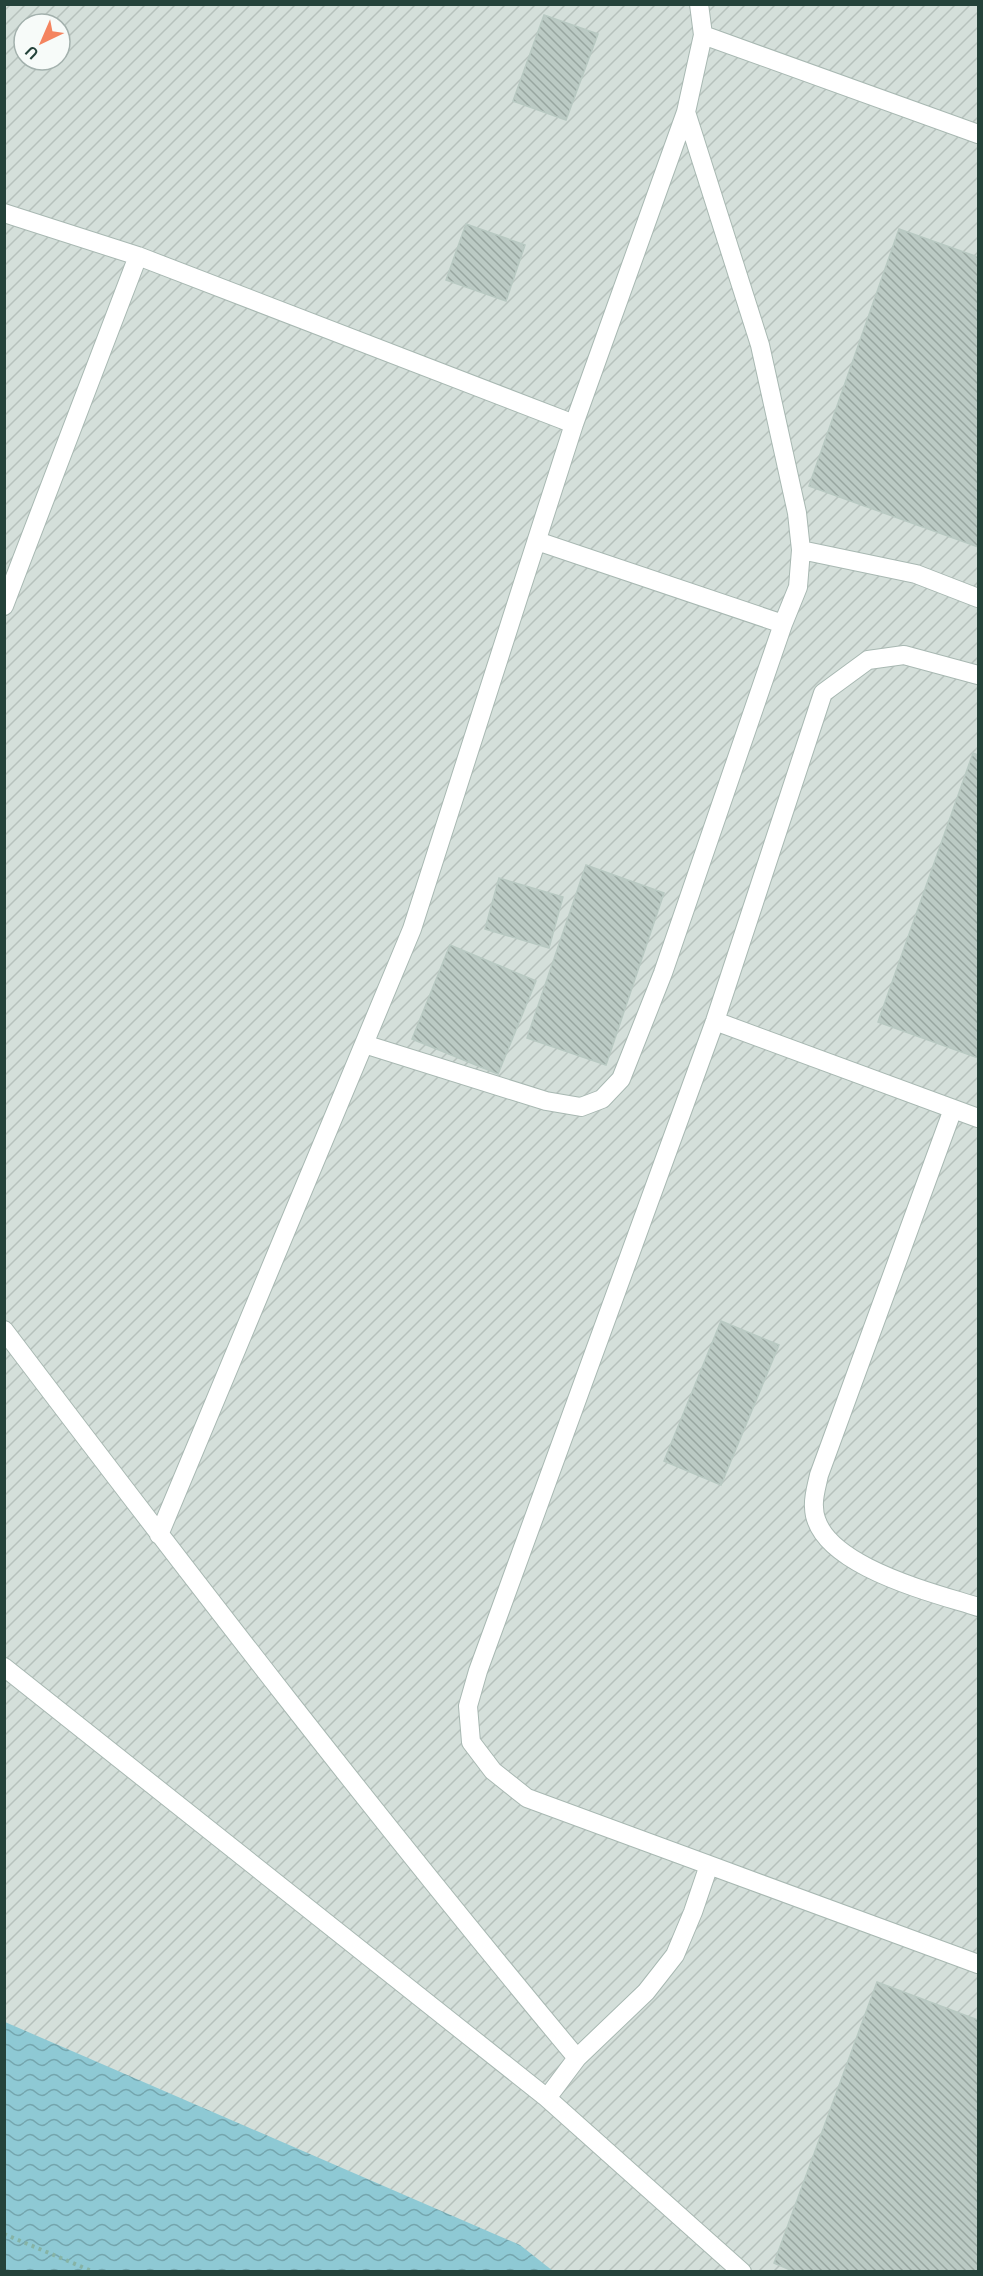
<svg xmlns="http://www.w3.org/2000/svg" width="983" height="2276" viewBox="0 0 983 2276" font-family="Overpass,sans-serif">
	<defs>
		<pattern id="industrial-furrows" width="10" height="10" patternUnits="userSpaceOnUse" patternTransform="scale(1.5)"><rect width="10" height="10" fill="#d4dfda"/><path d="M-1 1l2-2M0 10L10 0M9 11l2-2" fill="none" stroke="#b6c1bc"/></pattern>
		<pattern id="water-waves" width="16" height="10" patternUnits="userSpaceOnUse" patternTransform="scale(1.5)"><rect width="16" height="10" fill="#8ec9d4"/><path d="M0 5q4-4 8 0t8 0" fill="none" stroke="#74a5ad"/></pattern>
		<pattern id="building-back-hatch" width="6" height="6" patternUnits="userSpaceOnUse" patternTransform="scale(1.5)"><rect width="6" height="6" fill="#bbcac4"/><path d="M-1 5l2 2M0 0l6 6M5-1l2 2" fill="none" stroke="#98a6a0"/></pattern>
	</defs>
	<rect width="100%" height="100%" fill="#e6efeb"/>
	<!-- industrial -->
	<path fill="url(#industrial-furrows)" fill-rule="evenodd" d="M 5,5 L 978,5 L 978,2271 L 5,2272 ZM 24,24 L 60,24 L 60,60 L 24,60 Z"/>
	<!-- water -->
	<path fill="url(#water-waves)" d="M 5,2022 L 520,2245 L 553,2271 L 5,2271 Z"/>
	<!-- building -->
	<path fill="url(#building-back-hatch)" stroke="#b8c9c2" stroke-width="1.5" d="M 544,15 L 598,34 L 566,120 L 513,101 Z
		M 466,224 L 525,245 L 506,301 L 446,280 Z
		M 899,229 L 978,257 L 978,547 L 809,486 Z
		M 973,753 L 978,755 L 978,1058 L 878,1022 Z
		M 586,865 L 664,893 L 606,1065 L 527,1038 Z
		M 499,878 L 563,897 L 549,948 L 485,929 Z
		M 450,945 L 536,981 L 498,1074 L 412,1039 Z
		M 721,1321 L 779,1345 L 721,1485 L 664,1461 Z
		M 877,1982 L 978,2020 L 978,2272 L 795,2272 L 774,2263 Z"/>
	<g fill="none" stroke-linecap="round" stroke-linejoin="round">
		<!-- minor casing -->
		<g stroke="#a8b8b2" stroke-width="20">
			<path id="minor" d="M 703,35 L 978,134
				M 4,213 L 138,256 L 574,424
				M 537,541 L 783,624
				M 801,550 L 916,574 L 978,598
				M 4,606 L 138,256
				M 715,1021 L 978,1118
				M 364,1044 L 546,1101 L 581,1107 L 602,1099 L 621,1079 L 663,973 L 783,624 L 798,587 L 801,550 L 797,513 L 760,345 L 686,112
				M 953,1109 L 819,1475 C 817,1485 813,1497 814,1507 C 815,1565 935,1593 978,1607
				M 4,1330 C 191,1577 379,1821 577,2058
				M 159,1535 L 412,929 L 574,424 L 686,112 L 703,35 L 699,4
				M 4,1667 L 547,2098 L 742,2272
				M 709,1865 L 978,1964
				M 547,2098 L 577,2058 L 646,1992 L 675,1955 L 693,1912 L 709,1865 L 527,1798 L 493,1771 L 471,1742 L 468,1706 L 478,1671 L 715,1021 L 823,693 L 868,660 L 904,655 L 978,675"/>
		</g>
		<!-- path -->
		<path stroke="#86b3a5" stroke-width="4" stroke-dasharray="3 4.5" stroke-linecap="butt" d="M 4,2234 L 94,2272"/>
		<!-- minor -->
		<use href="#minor" stroke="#fff" stroke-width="18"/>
	</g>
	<!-- border -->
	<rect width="983" height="2276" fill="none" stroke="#24423a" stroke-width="12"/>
	<!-- north arrow -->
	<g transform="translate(42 42) rotate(224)"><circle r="28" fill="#f7fbf9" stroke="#a3b1ad" stroke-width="1.5"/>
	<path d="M0-4.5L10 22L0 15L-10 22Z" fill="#f4845f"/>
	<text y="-9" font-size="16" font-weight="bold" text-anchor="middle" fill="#24423a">U</text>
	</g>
</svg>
